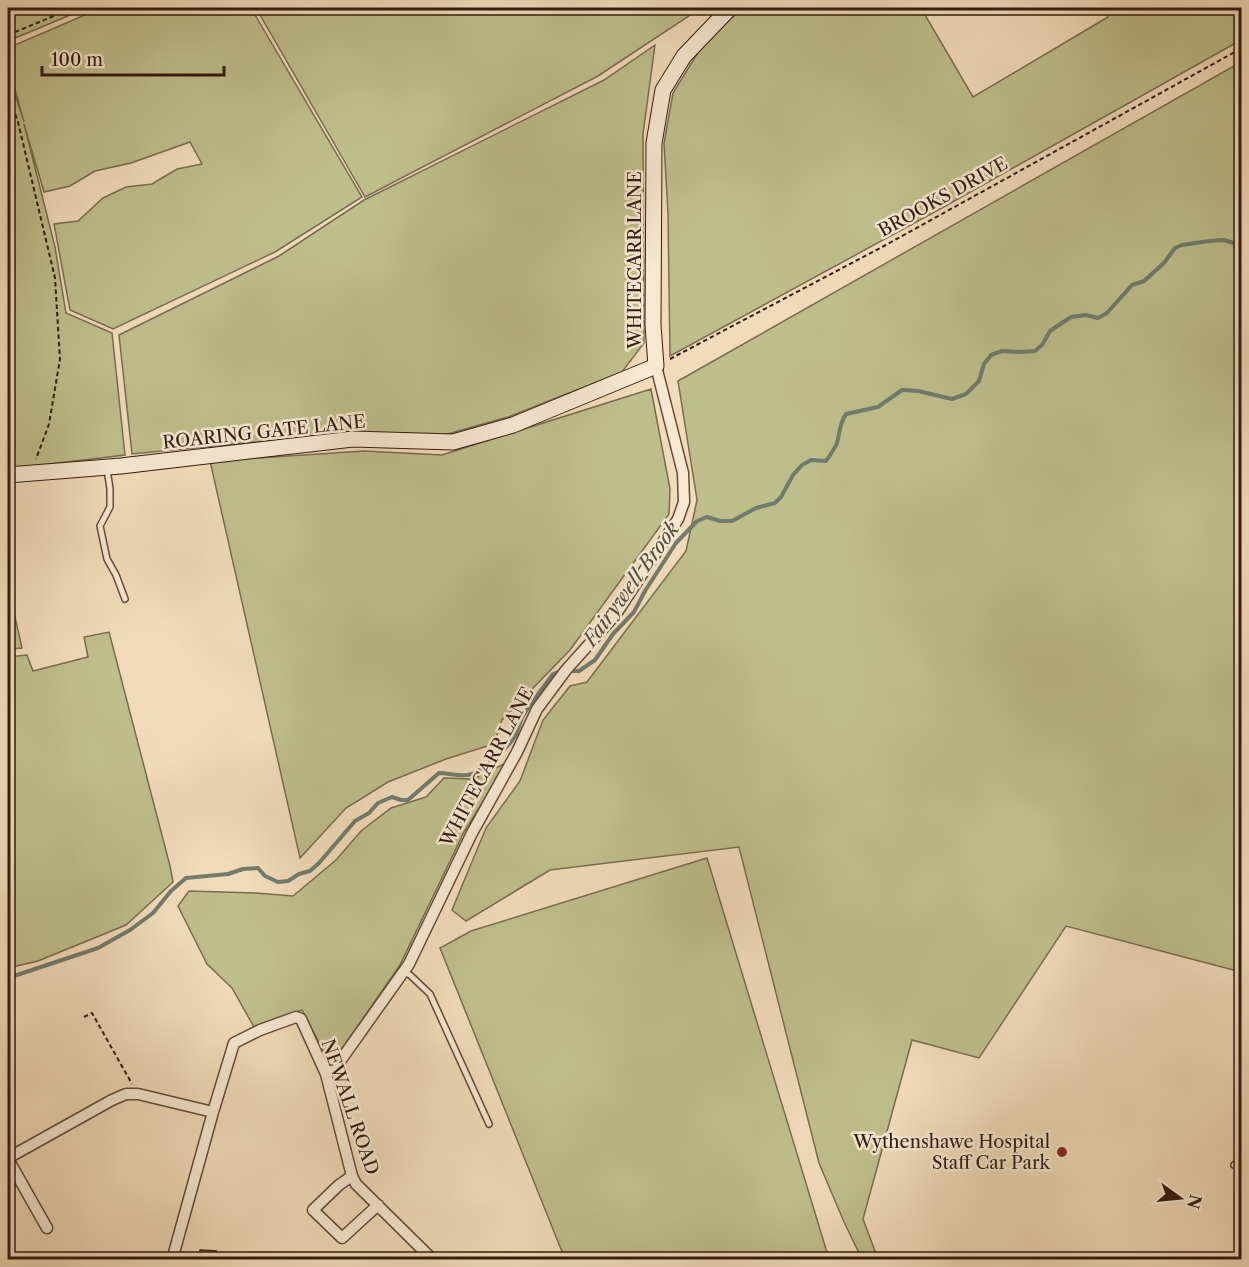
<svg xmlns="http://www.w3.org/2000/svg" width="1249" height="1267" viewBox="0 0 1249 1267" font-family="'Libre Caslon Text',serif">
	<rect width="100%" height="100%" fill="#f1dbb8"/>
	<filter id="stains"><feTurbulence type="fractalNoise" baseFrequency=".00333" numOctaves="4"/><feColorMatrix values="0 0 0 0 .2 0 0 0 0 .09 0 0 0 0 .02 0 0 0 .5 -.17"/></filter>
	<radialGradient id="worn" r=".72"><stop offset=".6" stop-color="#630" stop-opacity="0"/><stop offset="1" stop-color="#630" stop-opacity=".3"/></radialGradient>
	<!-- green -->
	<path fill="#bebe8b" stroke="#786c4e" stroke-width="1.5" d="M 8,8 L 87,8 L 8,41 Z
		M 101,8 L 251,8 L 362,197 L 275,252 L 113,329 L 70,310 L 54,224 L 78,221 L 103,198 L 126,187 L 152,184 L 177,169 L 202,164 L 190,142 L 131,163 L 95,171 L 70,186 L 44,192 L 24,124 L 55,247 L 66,313 L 112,333 L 125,455 L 8,469 L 8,73 L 24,122 L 8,64 L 8,48 Z
		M 256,8 L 698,8 L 689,16 L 598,76 L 365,197 Z
		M 743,8 L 921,8 L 973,97 L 1108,17 L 1107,8 L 1241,8 L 1241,40 L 940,209 L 670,356 L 668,213 L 664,143 L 673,93 L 705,41 Z
		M 655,45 L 643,134 L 644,343 L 622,372 L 508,417 L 444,435 L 351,433 L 132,454 L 119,335 L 279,256 L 364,200 L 604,80 Z
		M 1241,62 L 1241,972 L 1066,926 L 979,1058 L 912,1040 L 863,1219 L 878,1259 L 862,1259 L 844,1222 L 819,1163 L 739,847 L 550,870 L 466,921 L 452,910 L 486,828 L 520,781 L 543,720 L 570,686 L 587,682 L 686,551 L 697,500 L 678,381 Z
		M 651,389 L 670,489 L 669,514 L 570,650 L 502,720 L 494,744 L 446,759 L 388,782 L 346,808 L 300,858 L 210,461 L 364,451 L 442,455 Z
		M 8,586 L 22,648 L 8,649 Z
		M 109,632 L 170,866 L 173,882 L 126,925 L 38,961 L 8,968 L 8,657 L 27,655 L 33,671 L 88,657 L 84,637 Z
		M 508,762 L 464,832 L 400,965 L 337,1056 L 329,1062 L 302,1010 L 254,1027 L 232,988 L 207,964 L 178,906 L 189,891 L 256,893 L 293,896 L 336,860 L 361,831 L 391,808 L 426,797 L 444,778 L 473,779 Z
		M 707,858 L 829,1259 L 565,1259 L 440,948 L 471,931 Z"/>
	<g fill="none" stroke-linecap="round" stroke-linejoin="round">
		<!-- stream -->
		<path stroke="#717b6e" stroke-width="4" d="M 568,671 L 579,671 L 595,660 L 613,634 L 634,612 L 645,591 L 676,543 L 697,521 L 707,517 L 720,521 L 732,521 L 756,508 L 775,503 L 781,497 L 793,475 L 802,465 L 811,460 L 826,461 C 830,455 834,450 837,443 C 840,433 839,424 846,414 L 878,407 L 902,390 L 918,391 L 952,399 L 966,394 L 979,381 L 984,364 L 991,355 L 1002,351 L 1019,352 L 1035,351 L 1042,345 L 1050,331 L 1071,317 L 1086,315 L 1098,318 L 1107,313 L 1132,285 L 1144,281 L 1164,263 L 1175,248 L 1182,245 L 1209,241 L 1224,240 L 1237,244 L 1242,244
			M 8,978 L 98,948 L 130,930 L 153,913 L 171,891 L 186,878 L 228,874 L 243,869 L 258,868 L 265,876 L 278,882 L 288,881 L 299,874 L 310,871 L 319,863 L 355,821 L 369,813 L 378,803 L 392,797 L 401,800 L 408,800 L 439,773 C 450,773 461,778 472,774 C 485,769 510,746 516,734 C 519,728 520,721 523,716 C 532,701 543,688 553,674 L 561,671"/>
	</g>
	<!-- building -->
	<path fill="#e3a183" stroke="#321a11" stroke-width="1.5" d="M 200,1250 L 216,1251 L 215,1255 L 238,1256 L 237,1260 L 200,1260 Z"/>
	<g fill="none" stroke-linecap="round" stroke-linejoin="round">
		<!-- lane casing -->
		<g stroke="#624a3b" stroke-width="8">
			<path id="lane" d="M 107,469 L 110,489 L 110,507 L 100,526 L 107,559 L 116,575 L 125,599
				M 403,972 L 410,975 L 430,994 L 489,1124
				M 1234,1165 L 1242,1167"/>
		</g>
		<!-- street casing -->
		<g stroke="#624a3b" stroke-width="13">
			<path id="street" d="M 326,1074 L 338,1064 L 409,964 L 472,833 L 517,752 L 537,709 L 566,670 L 616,614 L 678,519 L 684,502 L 683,473 L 656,366
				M 8,1158 L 112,1100 L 126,1094 L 138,1094 L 213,1112
				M 8,1159 L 47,1228
				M 352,1176 L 339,1185 L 313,1210 L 342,1238 L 378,1205
				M 172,1260 L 213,1112 L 234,1043 L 260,1030 L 296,1017 L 301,1019 L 326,1074 L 352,1176 L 356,1184 L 433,1260"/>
		</g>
		<!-- secondary casing -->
		<g stroke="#321a11" stroke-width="17">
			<path id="secondary" d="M 8,475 L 121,466 L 353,439 L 453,442 L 513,425 L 656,366 L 653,325 L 654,143 L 663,90 L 684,56 L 730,8"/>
		</g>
		<!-- path -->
		<path stroke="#321a11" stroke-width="2" stroke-dasharray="4.5 3" stroke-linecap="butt" d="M 8,35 L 73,8
			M 8,93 L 18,122 L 55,278 L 60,359 L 49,424 L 36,459
			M 670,359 L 884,246 L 1242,48
			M 84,1017 L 92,1013 L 132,1084"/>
		<!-- lane -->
		<use href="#lane" stroke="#f6e8d1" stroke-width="5"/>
		<!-- street -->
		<use href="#street" stroke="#f6e8d1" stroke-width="10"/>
		<!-- secondary -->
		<use href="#secondary" stroke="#f6e8d1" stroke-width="15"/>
	</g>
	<!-- markers -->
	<circle fill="#8f2418" stroke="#f6e8d1" stroke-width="2" cx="1062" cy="1152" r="6"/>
	<g text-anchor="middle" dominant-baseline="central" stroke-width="5" stroke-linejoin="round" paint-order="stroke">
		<!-- street labels -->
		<g font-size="18" fill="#321a11" stroke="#f6e8d1">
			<text transform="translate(943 197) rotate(-29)">BROOKS DRIVE</text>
			<text transform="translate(635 260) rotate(-90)">WHITECARR LANE</text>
			<text transform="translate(264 432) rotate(-6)">ROARING GATE LANE</text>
			<text transform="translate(487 767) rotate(-62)">WHITECARR LANE</text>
			<text transform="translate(350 1107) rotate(71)">NEWALL ROAD</text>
		</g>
		<!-- poi labels -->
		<g font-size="18" fill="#321a11" stroke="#f6e8d1" text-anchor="end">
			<text x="1050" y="1142">Wythenshawe Hospital<tspan x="1050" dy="21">Staff Car Park</tspan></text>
		</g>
		<!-- water labels -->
		<g font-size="20" font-style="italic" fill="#524a40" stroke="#f6e8d1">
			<text transform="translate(631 584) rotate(-54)">Fairywell Brook</text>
		</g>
	</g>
	<!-- margin -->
	<rect width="1249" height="1267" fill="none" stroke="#f1dbb8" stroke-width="30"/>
	<rect x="9" y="9" width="1231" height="1249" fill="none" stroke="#321a11" stroke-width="3"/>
	<rect x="15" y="15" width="1219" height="1237" fill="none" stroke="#321a11" stroke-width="1.5"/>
	<!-- north arrow -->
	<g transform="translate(1180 1198) rotate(105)" stroke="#f6e8d1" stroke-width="4.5" paint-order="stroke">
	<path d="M0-4.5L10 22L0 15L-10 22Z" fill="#321a11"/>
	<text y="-9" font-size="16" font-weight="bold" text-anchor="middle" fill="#321a11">N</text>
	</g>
	<!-- scale -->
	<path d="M42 66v9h182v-9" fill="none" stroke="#321a11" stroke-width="3"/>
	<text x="51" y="66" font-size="18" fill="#321a11" stroke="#f6e8d1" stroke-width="4.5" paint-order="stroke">100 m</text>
	<rect width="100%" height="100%" filter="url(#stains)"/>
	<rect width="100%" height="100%" fill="url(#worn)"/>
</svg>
